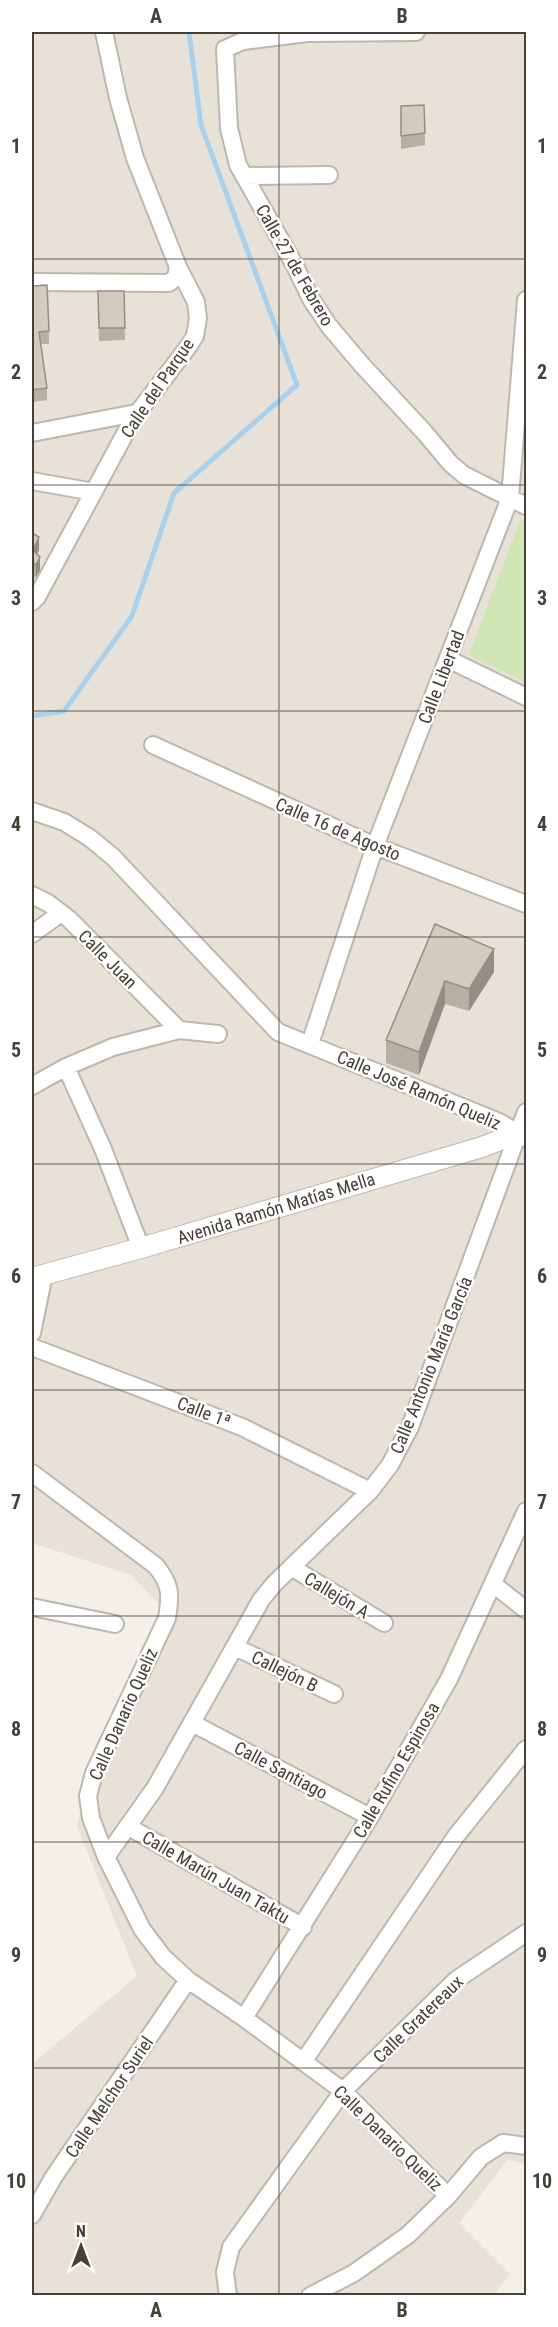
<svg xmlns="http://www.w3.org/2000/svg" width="558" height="2327" viewBox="0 0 558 2327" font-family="'Roboto Condensed',sans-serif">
	<rect width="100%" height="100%" fill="#f3f0e9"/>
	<!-- residential -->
	<path fill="#e7e1d7" d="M 32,32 L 526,32 L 526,2164 L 507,2160 L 459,2223 L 510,2274 L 494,2295 L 32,2295 L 32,2064 L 137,1976 L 77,1826 L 98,1748 L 162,1607 L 131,1575 L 32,1543 Z"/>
	<!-- green -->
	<path fill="#cfe5b4" d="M 520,520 L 526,522 L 526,682 L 469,655 Z"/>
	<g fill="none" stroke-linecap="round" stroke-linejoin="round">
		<!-- stream -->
		<path stroke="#a9d1ec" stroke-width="5" d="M 32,716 L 64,711 L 132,616 L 174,493 L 297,385 L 201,125 L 189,32"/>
		<!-- minor casing -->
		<g stroke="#beb7ac" stroke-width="20">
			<path id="minor" d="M 416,32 L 307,33 L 243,41 L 225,49 L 229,128 L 238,165 L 293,262 L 311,299 L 329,326 L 362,365 L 425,433 L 450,463 L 464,475 L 526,506
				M 244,176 L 329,175
				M 32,282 L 169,283 L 176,277 L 178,267
				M 32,433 L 136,413
				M 32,481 L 94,492
				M 32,602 L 37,597 L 133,419 L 188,347 L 195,336 L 198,318 L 196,302 L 178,267 L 135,158 L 118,98 L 104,32
				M 448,659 L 526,697
				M 153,745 L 375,846 L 526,904
				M 32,811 L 64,822 L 90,838 L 113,857 L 278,1032 L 499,1122 L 518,1133
				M 32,895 L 48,903 L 69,919 L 179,1030
				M 32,934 L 61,913
				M 310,1044 L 375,846 L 510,498 L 526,300
				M 66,1067 L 103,1149 L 141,1248
				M 32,1086 L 66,1067 L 113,1047 L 179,1030 L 218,1034
				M 32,1333 L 44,1274
				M 32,1347 L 242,1427 L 370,1491
				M 32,1473 L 156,1566 C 171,1585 171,1594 167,1618 L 94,1773 L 88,1796 L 91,1818 L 106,1857 L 142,1929 L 163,1957 L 188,1980 L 244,2018 L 343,2091 L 448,2196
				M 291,1567 L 384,1623
				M 493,1584 L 526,1610
				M 32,1607 L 115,1624
				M 235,1647 L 334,1694
				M 192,1723 L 370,1817
				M 129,1827 L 303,1927
				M 106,1857 L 155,1788 L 261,1600 L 274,1584 L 370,1491 L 390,1465 L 410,1427 L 526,1112
				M 244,2018 L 370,1817 L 449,1679 L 526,1511
				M 303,2062 L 456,1836 L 526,1749
				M 32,2215 L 53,2178 L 188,1980
				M 228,2296 L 225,2272 L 231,2247 L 343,2091 L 456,1980 L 526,1933
				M 310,2296 L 354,2273 L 408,2235 L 448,2196 L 481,2157 L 503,2143 L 526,2146"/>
		</g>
		<!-- tertiary casing -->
		<g stroke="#beb7ac" stroke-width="22">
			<path id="tertiary" d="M 32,1278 L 141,1248 L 482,1147 L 518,1133 L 526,1136"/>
		</g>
		<!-- minor -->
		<use href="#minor" stroke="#fff" stroke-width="16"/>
		<!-- tertiary -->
		<use href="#tertiary" stroke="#fff" stroke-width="20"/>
	</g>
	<!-- wall -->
	<path fill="#b6afa4" d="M 424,105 L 425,145 L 401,149 L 401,106 Z
		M 32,286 L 49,331 L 49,344 L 40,344 L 47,388 L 47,400 L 32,402 Z
		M 98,291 L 124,291 L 125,340 L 99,341 Z
		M 32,533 L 39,550 L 37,554 L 40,570 L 36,577 L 32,576 Z
		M 435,924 L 494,972 L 469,1011 L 445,1004 L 419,1075 L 386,1063 L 386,1040 Z"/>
	<!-- shaded-wall -->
	<path fill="#948e86" d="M 39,537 L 39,550 L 33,562 L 33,550 Z
		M 40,557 L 40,570 L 36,577 L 36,565 Z
		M 494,949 L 494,972 L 469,1011 L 469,989 Z
		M 445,981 L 445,1004 L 419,1075 L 419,1052 Z"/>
	<!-- building -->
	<path fill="#d4cbbf" stroke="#948e86" stroke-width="1.5" d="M 424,105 L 425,133 L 401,136 L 401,106 Z
		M 47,285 L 49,331 L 39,332 L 47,388 L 32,390 L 32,286 Z
		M 98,291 L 124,291 L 125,328 L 99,328 Z
		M 32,533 L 39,537 L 33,550 L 40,557 L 36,565 L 32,563 Z
		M 435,924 L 494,949 L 469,989 L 445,981 L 419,1052 L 386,1040 Z"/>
	<!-- grid -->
	<path fill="none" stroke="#464037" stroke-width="1.5" stroke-opacity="0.55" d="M 279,32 L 279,2296M 32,259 L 526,259M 32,485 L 526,485M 32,711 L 526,711M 32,937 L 526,937M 32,1164 L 526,1164M 32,1390 L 526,1390M 32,1616 L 526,1616M 32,1842 L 526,1842M 32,2068 L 526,2068"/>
	<g text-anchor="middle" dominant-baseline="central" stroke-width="5" stroke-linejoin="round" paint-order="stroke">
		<!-- street labels -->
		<g font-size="18" fill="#464037" stroke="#fff">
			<text transform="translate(295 265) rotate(60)">Calle 27 de Febrero</text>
			<text transform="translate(157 388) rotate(-56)">Calle del Parque</text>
			<text transform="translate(441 677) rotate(-69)">Calle Libertad</text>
			<text transform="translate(338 829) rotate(23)">Calle 16 de Agosto</text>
			<text transform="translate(108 959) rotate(45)">Calle Juan</text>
			<text transform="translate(419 1090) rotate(23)">Calle José Ramón Queliz</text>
			<text transform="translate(276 1208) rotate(-17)">Avenida Ramón Matías Mella</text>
			<text transform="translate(431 1365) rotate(-68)">Calle Antonio María García</text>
			<text transform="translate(204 1412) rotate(21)">Calle 1ª</text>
			<text transform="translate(337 1595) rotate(31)">Callejón A</text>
			<text transform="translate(285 1671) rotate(26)">Callejón B</text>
			<text transform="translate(123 1714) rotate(-66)">Calle Danario Queliz</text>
			<text transform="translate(281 1770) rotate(28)">Calle Santiago</text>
			<text transform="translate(396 1770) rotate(-60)">Calle Rufino Espinosa</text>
			<text transform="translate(216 1877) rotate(30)">Calle Marún Juan Taktu</text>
			<text transform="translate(418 2019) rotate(-44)">Calle Gratereaux</text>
			<text transform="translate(109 2097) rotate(-56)">Calle Melchor Suriel</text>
			<text transform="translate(388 2138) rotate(44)">Calle Danario Queliz</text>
		</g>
	</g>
	<!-- border -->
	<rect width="558" height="2327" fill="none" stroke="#ffffff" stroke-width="66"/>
	<!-- north arrow -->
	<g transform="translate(81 2246)" stroke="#ffffff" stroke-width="4.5" paint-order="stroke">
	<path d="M0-4.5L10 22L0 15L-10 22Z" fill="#464037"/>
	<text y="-9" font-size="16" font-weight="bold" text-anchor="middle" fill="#464037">N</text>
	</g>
	<rect x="33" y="33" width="492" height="2261" fill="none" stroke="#464037" stroke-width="2"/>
	<g font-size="20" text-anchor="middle" font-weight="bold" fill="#464037">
		<text x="156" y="23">A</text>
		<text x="402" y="23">B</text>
		<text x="16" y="153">1</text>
		<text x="542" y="153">1</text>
		<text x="16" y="379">2</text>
		<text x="542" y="379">2</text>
		<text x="16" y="605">3</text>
		<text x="542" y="605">3</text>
		<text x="16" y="831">4</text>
		<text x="542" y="831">4</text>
		<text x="16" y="1057">5</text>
		<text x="542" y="1057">5</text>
		<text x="16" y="1283">6</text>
		<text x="542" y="1283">6</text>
		<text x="16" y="1509">7</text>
		<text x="542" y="1509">7</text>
		<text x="16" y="1736">8</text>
		<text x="542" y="1736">8</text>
		<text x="16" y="1962">9</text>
		<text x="542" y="1962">9</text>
		<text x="16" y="2188">10</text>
		<text x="542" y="2188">10</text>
		<text x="156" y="2317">A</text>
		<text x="402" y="2317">B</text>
	</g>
</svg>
